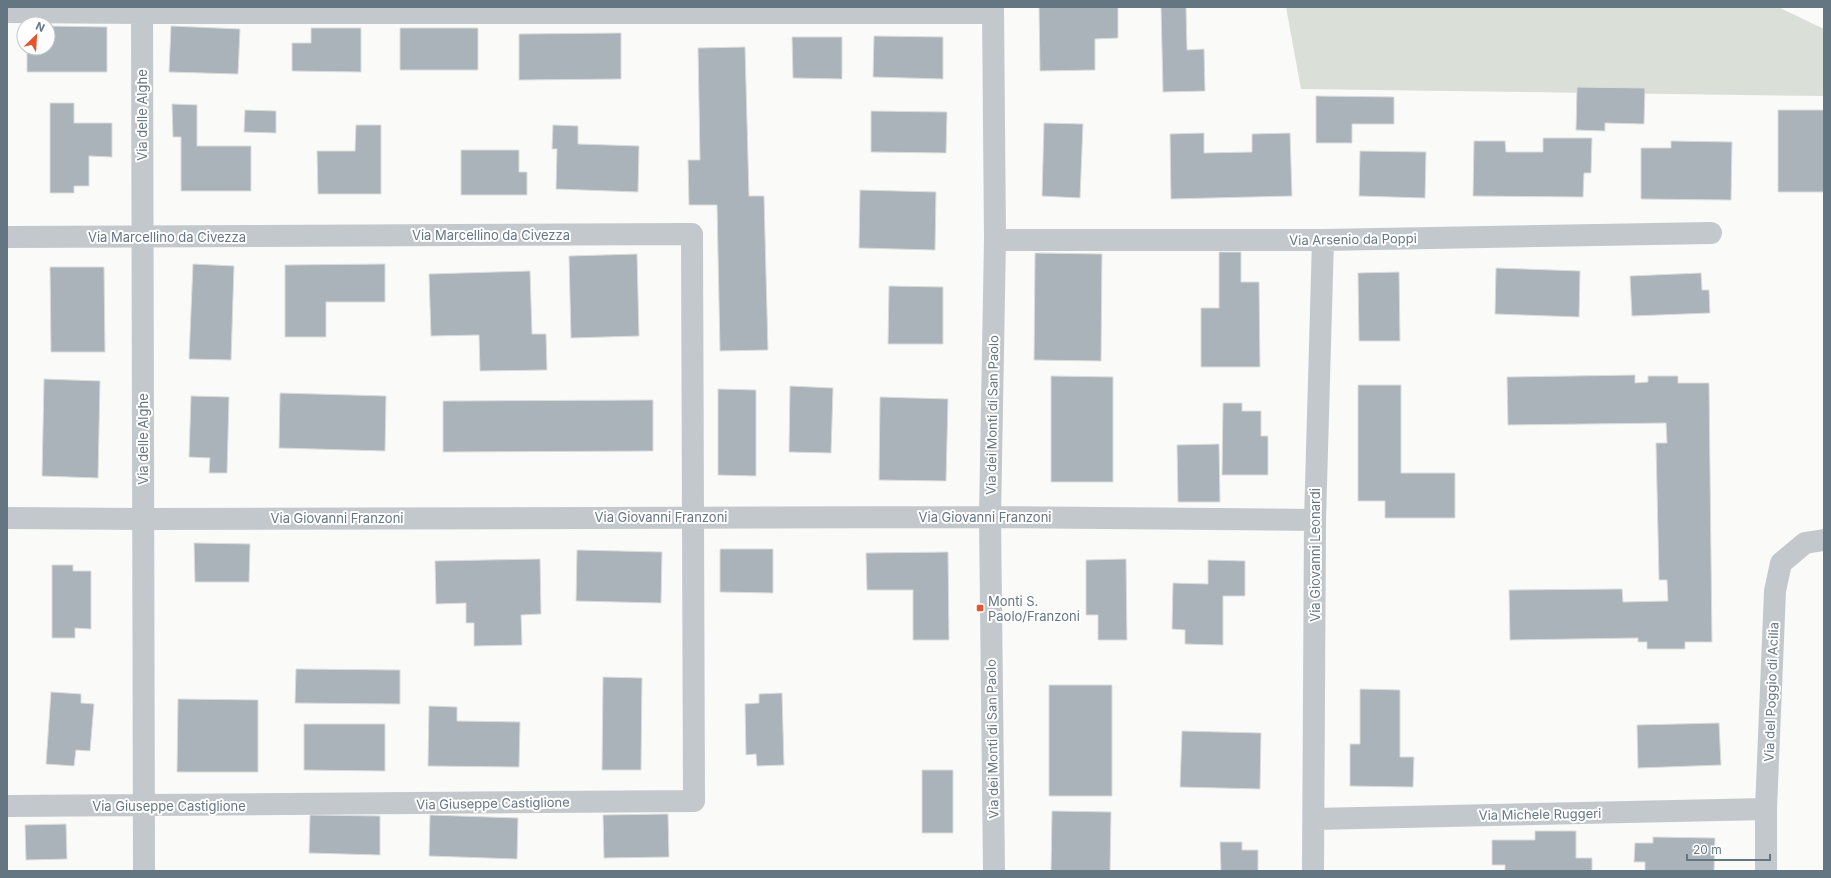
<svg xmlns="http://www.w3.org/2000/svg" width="1831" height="878" viewBox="0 0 1831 878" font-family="Inter,sans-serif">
	<rect width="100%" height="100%" fill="#fafaf8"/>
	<!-- green -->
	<path fill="#dadfd7" d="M 1286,7 L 1778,7 L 1824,29 L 1824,96 L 1301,89 Z"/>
	<!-- building -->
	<path fill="#aab3b9" stroke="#dcdcda" d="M 1039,7 L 1118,7 L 1118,38 L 1095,39 L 1095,70 L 1040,71 Z
		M 1161,7 L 1186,7 L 1187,50 L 1204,49 L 1205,91 L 1163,92 Z
		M 48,26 L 107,27 L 107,72 L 27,72 L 27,48 L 48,48 Z
		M 171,26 L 240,29 L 238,74 L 169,72 Z
		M 311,28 L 361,28 L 361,72 L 292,71 L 292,43 L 311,43 Z
		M 400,28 L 478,28 L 478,70 L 400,70 Z
		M 621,33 L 621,79 L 519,80 L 519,34 Z
		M 874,36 L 943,37 L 943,79 L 873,77 Z
		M 792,37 L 842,37 L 842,79 L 793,78 Z
		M 745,47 L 749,196 L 764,196 L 768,350 L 720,351 L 717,205 L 689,205 L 688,160 L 700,160 L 698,48 Z
		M 1577,87 L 1645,88 L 1644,124 L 1605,123 L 1605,131 L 1576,130 Z
		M 1316,96 L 1394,97 L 1394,124 L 1352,124 L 1352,143 L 1316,143 Z
		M 50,103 L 74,103 L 74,123 L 112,123 L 112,157 L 89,156 L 89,186 L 74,186 L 74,193 L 50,193 Z
		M 172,104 L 197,105 L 197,146 L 251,146 L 251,191 L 181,191 L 181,137 L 173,137 Z
		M 245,110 L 276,111 L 276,133 L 244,132 Z
		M 1778,110 L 1824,110 L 1824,192 L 1778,192 Z
		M 871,111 L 947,112 L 946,153 L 871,152 Z
		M 1044,123 L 1083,124 L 1080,198 L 1042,196 Z
		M 356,125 L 381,125 L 381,194 L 318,194 L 317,151 L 355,151 Z
		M 553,125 L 578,126 L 578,144 L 639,146 L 638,192 L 556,189 L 557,149 L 552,149 Z
		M 1204,133 L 1204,153 L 1252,152 L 1252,134 L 1290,133 L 1292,196 L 1171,199 L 1170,134 Z
		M 1543,138 L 1592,138 L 1591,173 L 1584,173 L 1583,197 L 1473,196 L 1474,141 L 1505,141 L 1506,152 L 1543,152 Z
		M 1671,141 L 1732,142 L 1731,200 L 1641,199 L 1641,148 L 1671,148 Z
		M 461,150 L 519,150 L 519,172 L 527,172 L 527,195 L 461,195 Z
		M 1360,151 L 1426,152 L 1425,198 L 1359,196 Z
		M 860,190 L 936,192 L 935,250 L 859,248 Z
		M 1219,252 L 1241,252 L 1241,282 L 1259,282 L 1260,367 L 1201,367 L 1201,308 L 1219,308 Z
		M 1035,253 L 1102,254 L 1101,361 L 1034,360 Z
		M 637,254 L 639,336 L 571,338 L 569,256 Z
		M 193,264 L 234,266 L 231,360 L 189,359 Z
		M 385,264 L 385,302 L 326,302 L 326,337 L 285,337 L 285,265 Z
		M 50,267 L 104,267 L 105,352 L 51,352 Z
		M 1496,268 L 1580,271 L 1579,317 L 1495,314 Z
		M 530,271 L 532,334 L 546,334 L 547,370 L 480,371 L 479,335 L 431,336 L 429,274 Z
		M 1399,272 L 1400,341 L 1359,341 L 1358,273 Z
		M 1701,273 L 1702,290 L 1709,290 L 1710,313 L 1632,316 L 1630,276 Z
		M 889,286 L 943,287 L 943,344 L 888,344 Z
		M 1635,375 L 1635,383 L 1648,382 L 1648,376 L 1678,376 L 1678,383 L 1709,383 L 1712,642 L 1685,642 L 1685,649 L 1647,649 L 1647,642 L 1638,642 L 1638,638 L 1510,640 L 1509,590 L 1622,589 L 1623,602 L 1668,601 L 1667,580 L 1659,580 L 1656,443 L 1667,443 L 1666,423 L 1508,425 L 1507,377 Z
		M 1051,376 L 1113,377 L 1113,482 L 1051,482 Z
		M 44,379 L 100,381 L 98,478 L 42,476 Z
		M 1358,385 L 1401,385 L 1401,473 L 1455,473 L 1455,518 L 1385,518 L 1385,501 L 1358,501 Z
		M 790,386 L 833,388 L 831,453 L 789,452 Z
		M 718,389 L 756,390 L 756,476 L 718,475 Z
		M 280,393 L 386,396 L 385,451 L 279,448 Z
		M 191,396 L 229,397 L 227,473 L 209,473 L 210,458 L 189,457 Z
		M 880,397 L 948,399 L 946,481 L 879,480 Z
		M 653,400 L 653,451 L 443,452 L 443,401 Z
		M 1223,403 L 1242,403 L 1242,411 L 1261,411 L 1261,436 L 1268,436 L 1268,475 L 1222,475 Z
		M 1219,444 L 1220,502 L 1178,502 L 1177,445 Z
		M 194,543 L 250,544 L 249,582 L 195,582 Z
		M 720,549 L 773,549 L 773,593 L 720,592 Z
		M 577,550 L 662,552 L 661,603 L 576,601 Z
		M 948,552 L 949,640 L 913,640 L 913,590 L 867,590 L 866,553 Z
		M 540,559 L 541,614 L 521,615 L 522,645 L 474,646 L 474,623 L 466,623 L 466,603 L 436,604 L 435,561 Z
		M 1126,559 L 1127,640 L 1098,640 L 1098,615 L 1086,615 L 1086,560 Z
		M 1208,560 L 1245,561 L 1245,596 L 1223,596 L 1223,645 L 1185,644 L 1185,630 L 1172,629 L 1173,583 L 1208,584 Z
		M 52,565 L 73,565 L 73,571 L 91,571 L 91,629 L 75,628 L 75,638 L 52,638 Z
		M 296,669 L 400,670 L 400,704 L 295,703 Z
		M 603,677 L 642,678 L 641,770 L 602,770 Z
		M 1049,685 L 1112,685 L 1112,796 L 1049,796 Z
		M 1360,689 L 1400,690 L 1400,757 L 1414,757 L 1413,787 L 1350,786 L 1350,744 L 1360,744 Z
		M 51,692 L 81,694 L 81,703 L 94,704 L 90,751 L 76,750 L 74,766 L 46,764 Z
		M 782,693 L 784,765 L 757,766 L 756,754 L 746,755 L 745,704 L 759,703 L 759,694 Z
		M 178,699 L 258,700 L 258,772 L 177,772 Z
		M 429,706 L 457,707 L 457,721 L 520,722 L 519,767 L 428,766 Z
		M 1719,723 L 1721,765 L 1638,768 L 1637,725 Z
		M 304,724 L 385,724 L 385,771 L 304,770 Z
		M 1182,731 L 1261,733 L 1260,789 L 1180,787 Z
		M 922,770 L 953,770 L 953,833 L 922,833 Z
		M 1052,811 L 1111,812 L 1110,871 L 1051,871 Z
		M 668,814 L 669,857 L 604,858 L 603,815 Z
		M 310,815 L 380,816 L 380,855 L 309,853 Z
		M 430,815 L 518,818 L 517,859 L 429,856 Z
		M 66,824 L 67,859 L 26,860 L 25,825 Z
		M 1535,831 L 1576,831 L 1576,858 L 1592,858 L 1592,871 L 1505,871 L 1505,865 L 1492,865 L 1492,840 L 1535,840 Z
		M 1653,837 L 1715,838 L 1714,871 L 1645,871 L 1645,862 L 1634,862 L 1635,843 L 1653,843 Z
		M 1220,842 L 1242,842 L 1242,850 L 1258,850 L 1258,871 L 1221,871 Z"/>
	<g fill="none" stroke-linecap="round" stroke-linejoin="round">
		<!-- street -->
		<path stroke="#c3c8cc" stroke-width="22" d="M 142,7 L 144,871
			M 993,7 L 995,240 L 990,517 L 994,871
			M 7,12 L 142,13 L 993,13
			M 7,237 L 692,234 L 694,801 L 7,806
			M 995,240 L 1323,240 L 1711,233
			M 7,518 L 143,519 L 990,517 L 1315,520
			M 1315,819 L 1766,809
			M 1313,871 L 1315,520 L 1323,240
			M 1766,871 L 1766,809 L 1775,591 L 1781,563 L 1805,543 L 1824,540"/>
	</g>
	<!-- markers -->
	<rect fill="#e4572e" stroke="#fff" stroke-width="1.5" x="976" y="604" width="8" height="8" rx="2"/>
	<g text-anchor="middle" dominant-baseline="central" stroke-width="4" stroke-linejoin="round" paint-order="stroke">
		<!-- street labels -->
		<g font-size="13" fill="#657683" stroke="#fff">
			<text transform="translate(142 115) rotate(-90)">Via delle Alghe</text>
			<text x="491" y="235">Via Marcellino da Civezza</text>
			<text x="167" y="237">Via Marcellino da Civezza</text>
			<text transform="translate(1353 239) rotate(-1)">Via Arsenio da Poppi</text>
			<text transform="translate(992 415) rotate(-89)">Via dei Monti di San Paolo</text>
			<text transform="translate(143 439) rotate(-90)">Via delle Alghe</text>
			<text x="661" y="517">Via Giovanni Franzoni</text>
			<text x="985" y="517">Via Giovanni Franzoni</text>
			<text x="337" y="518">Via Giovanni Franzoni</text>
			<text transform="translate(1315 555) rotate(-90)">Via Giovanni Leonardi</text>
			<text transform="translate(1771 692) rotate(-88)">Via del Poggio di Acilia</text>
			<text transform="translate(992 739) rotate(-91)">Via dei Monti di San Paolo</text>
			<text transform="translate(493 803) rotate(-1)">Via Giuseppe Castiglione</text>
			<text x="169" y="806">Via Giuseppe Castiglione</text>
			<text transform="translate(1540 814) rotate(-1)">Via Michele Ruggeri</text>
		</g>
		<!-- poi labels -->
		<g font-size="13" fill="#657683" stroke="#fff" text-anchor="start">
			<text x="988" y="601">Monti S.<tspan x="988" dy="15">Paolo/Franzoni</tspan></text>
		</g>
	</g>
	<!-- border -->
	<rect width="1831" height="878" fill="none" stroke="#657683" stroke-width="16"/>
	<!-- north arrow -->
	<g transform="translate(36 36) rotate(25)"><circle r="19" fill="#ffffff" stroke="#c1c8cd"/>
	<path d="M0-3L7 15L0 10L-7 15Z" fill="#e4572e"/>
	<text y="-6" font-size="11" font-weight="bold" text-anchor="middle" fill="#657683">N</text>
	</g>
	<!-- scale -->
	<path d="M1687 854v6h83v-6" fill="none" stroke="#657683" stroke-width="2"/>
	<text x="1693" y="854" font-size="12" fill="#657683" stroke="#ffffff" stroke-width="3" paint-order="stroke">20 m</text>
</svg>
